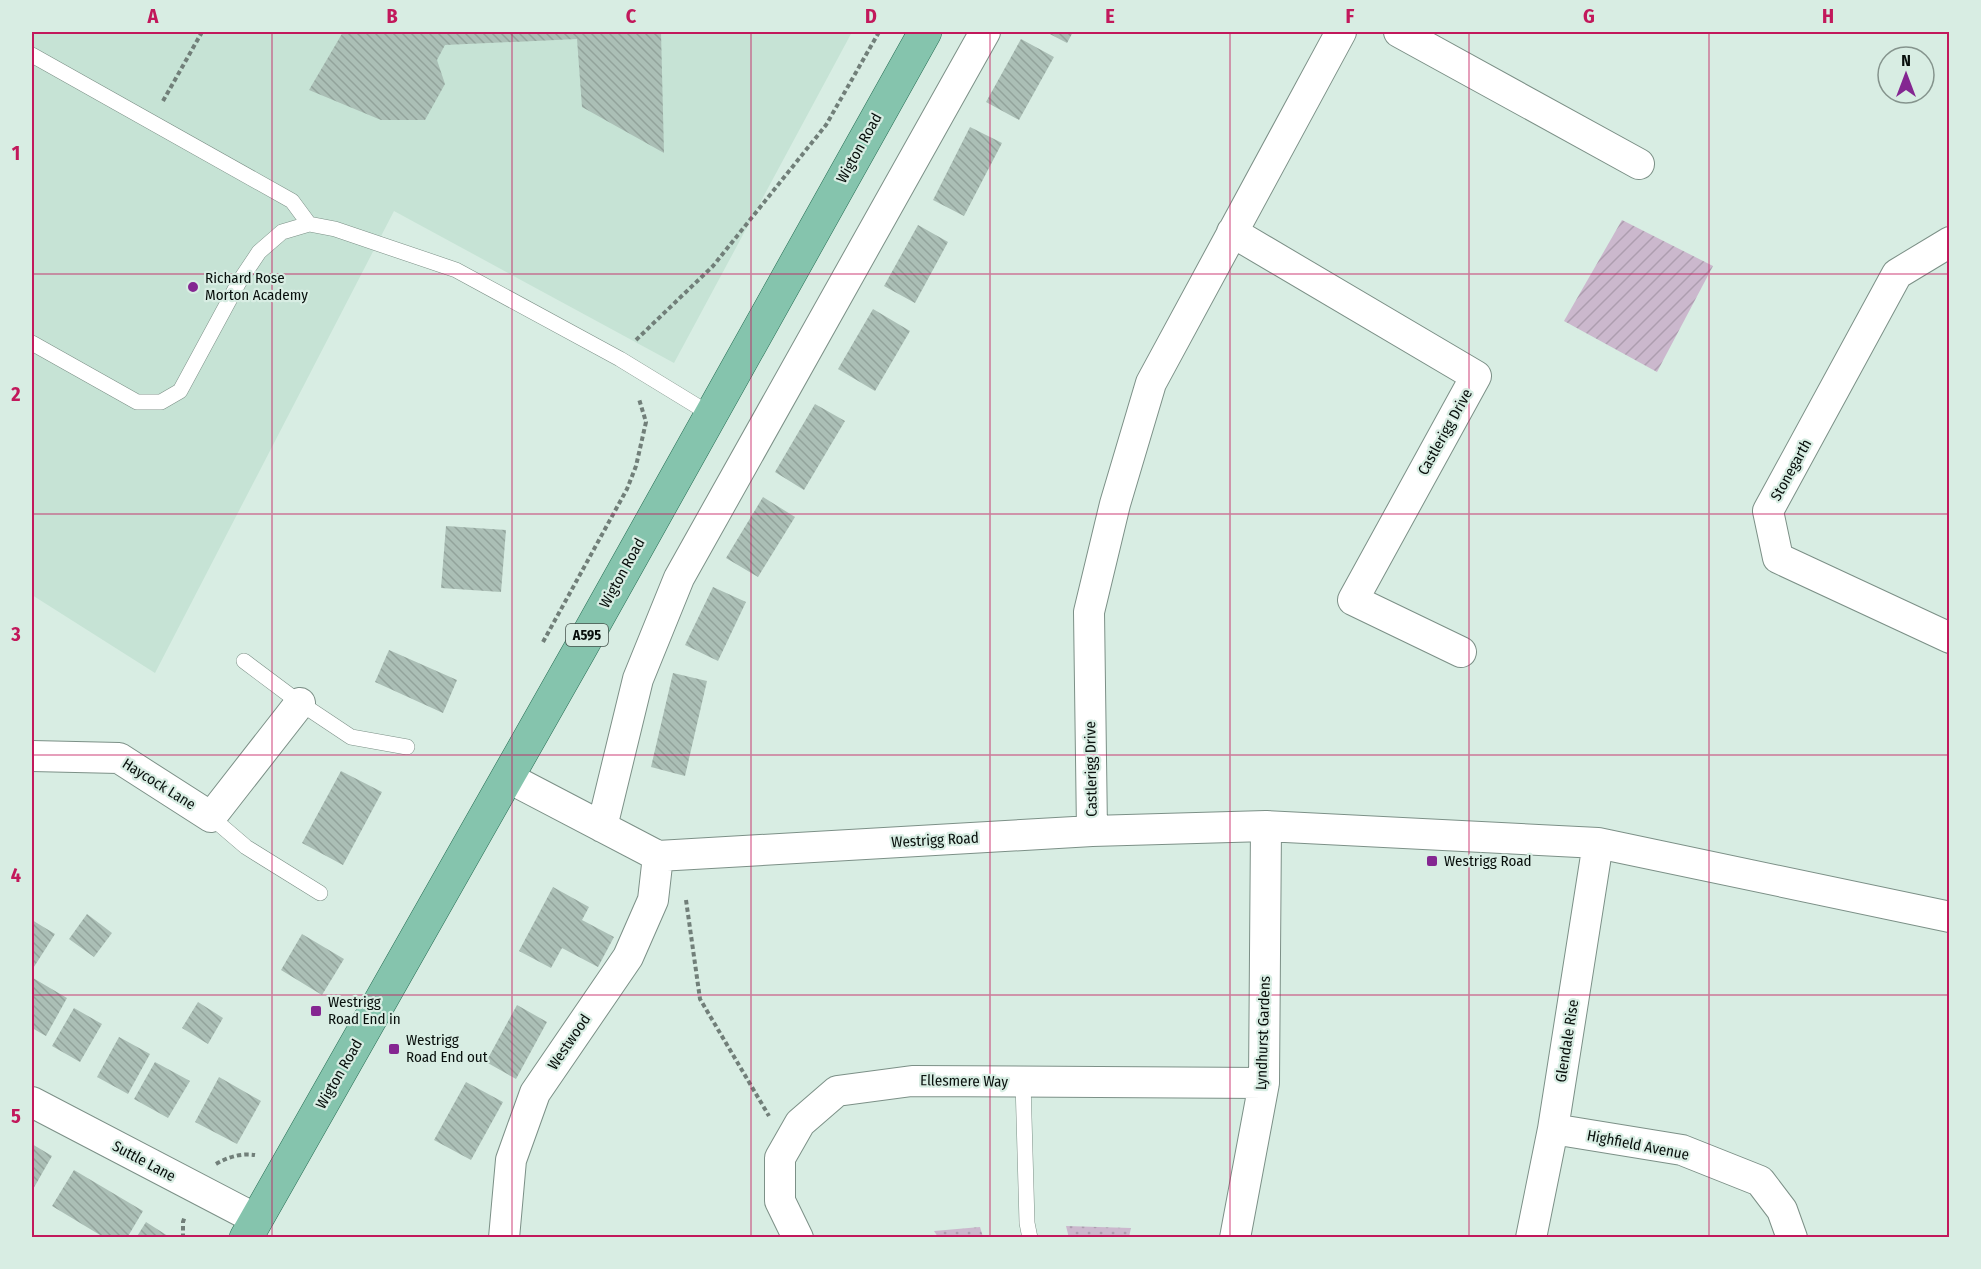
<svg xmlns="http://www.w3.org/2000/svg" width="1981" height="1269" viewBox="0 0 1981 1269" font-family="'Fira Sans Condensed',sans-serif">
	<defs>
		<pattern id="grass-dots" width="8" height="8" patternUnits="userSpaceOnUse" patternTransform="scale(1.5)"><rect width="8" height="8" fill="#cbb8cd"/><path d="M2 2h.1M6 6h.1" fill="none" stroke="#ad9daf" stroke-width="1.8" stroke-linecap="round"/></pattern>
		<pattern id="garden-furrows" width="10" height="10" patternUnits="userSpaceOnUse" patternTransform="scale(1.5)"><rect width="10" height="10" fill="#cbb8cd"/><path d="M-1 1l2-2M0 10L10 0M9 11l2-2" fill="none" stroke="#ad9daf"/></pattern>
		<pattern id="building-back-hatch" width="6" height="6" patternUnits="userSpaceOnUse" patternTransform="scale(1.5)"><rect width="6" height="6" fill="#abbfb6"/><path d="M-1 5l2 2M0 0l6 6M5-1l2 2" fill="none" stroke="#92a39b"/></pattern>
	</defs>
	<rect width="100%" height="100%" fill="#d8ede3"/>
	<!-- built -->
	<path fill="#c6e3d5" d="M 32,32 L 852,32 L 674,363 L 394,211 L 155,673 L 32,595 Z"/>
	<!-- grass -->
	<path fill="url(#grass-dots)" d="M 1066,1226 L 1131,1228 L 1129,1237 L 1069,1238 Z
		M 980,1227 L 983,1237 L 938,1237 L 934,1231 Z"/>
	<!-- garden -->
	<path fill="url(#garden-furrows)" d="M 1622,220 L 1713,266 L 1657,372 L 1564,321 Z"/>
	<!-- building -->
	<path fill="url(#building-back-hatch)" d="M 343,32 L 661,32 L 664,153 L 582,107 L 577,39 L 445,45 L 437,60 L 445,84 L 425,120 L 381,120 L 309,90 Z
		M 1046,32 L 1073,32 L 1067,43 Z
		M 1021,39 L 1054,57 L 1019,120 L 986,102 Z
		M 970,127 L 1002,143 L 964,216 L 933,200 Z
		M 918,225 L 948,242 L 915,303 L 884,286 Z
		M 873,309 L 910,331 L 875,391 L 838,369 Z
		M 815,404 L 845,421 L 804,490 L 775,472 Z
		M 763,497 L 795,517 L 758,577 L 726,558 Z
		M 446,526 L 506,530 L 501,592 L 441,588 Z
		M 713,587 L 746,602 L 718,661 L 685,645 Z
		M 389,650 L 457,680 L 443,713 L 375,682 Z
		M 673,673 L 707,681 L 685,776 L 651,767 Z
		M 341,771 L 382,792 L 343,865 L 302,843 Z
		M 553,887 L 589,907 L 582,920 L 614,937 L 598,967 L 562,948 L 551,968 L 519,951 Z
		M 87,914 L 112,933 L 94,957 L 69,939 Z
		M 32,920 L 55,934 L 32,970 Z
		M 302,934 L 344,959 L 322,995 L 281,970 Z
		M 33,978 L 67,998 L 46,1036 L 32,1028 L 32,981 Z
		M 198,1002 L 223,1018 L 208,1044 L 182,1028 Z
		M 517,1005 L 547,1022 L 516,1079 L 486,1062 Z
		M 74,1008 L 102,1024 L 80,1062 L 52,1046 Z
		M 119,1037 L 150,1054 L 128,1094 L 97,1077 Z
		M 155,1062 L 190,1081 L 168,1118 L 134,1099 Z
		M 219,1077 L 261,1101 L 237,1144 L 195,1122 Z
		M 466,1082 L 503,1102 L 471,1160 L 434,1140 Z
		M 32,1144 L 52,1156 L 32,1191 Z
		M 74,1170 L 143,1211 L 127,1238 L 105,1238 L 52,1206 Z
		M 146,1222 L 171,1238 L 136,1238 Z"/>
	<g fill="none" stroke-linecap="round" stroke-linejoin="round">
		<!-- lane casing -->
		<g stroke="#7c9087" stroke-width="16">
			<path id="lane" d="M 32,55 L 292,201 L 309,224
				M 32,343 L 137,402 L 161,402 L 180,391 L 239,282 L 259,252 L 282,232 L 309,224 L 335,229 L 456,270 L 620,359 L 710,414
				M 244,661 L 300,703 L 351,737 L 407,747
				M 211,817 L 246,847 L 320,893
				M 1023,1082 L 1027,1223 L 1030,1238"/>
		</g>
		<!-- street casing -->
		<g stroke="#7c9087" stroke-width="32">
			<path id="street" d="M 1399,32 L 1639,164
				M 1232,232 L 1476,376 L 1353,600 L 1461,652
				M 1950,242 L 1897,274 L 1768,511 L 1778,558 L 1950,638
				M 32,756 L 119,758 L 211,817 L 300,703
				M 507,777 L 658,856 L 1092,831 L 1266,826 L 1598,843 L 1950,917
				M 602,827 L 638,679 L 679,578 L 985,32
				M 1092,831 L 1089,612 L 1115,504 L 1151,383 L 1341,32
				M 32,1102 L 256,1219
				M 1553,1129 L 1682,1150 L 1760,1181 L 1782,1210 L 1792,1238
				M 504,1238 L 511,1160 L 535,1093 L 628,957 L 653,900 L 658,856
				M 798,1238 L 780,1201 L 780,1158 L 800,1123 L 837,1091 L 912,1081 L 1264,1083
				M 1235,1238 L 1264,1083 L 1266,826
				M 1531,1238 L 1553,1129 L 1598,843"/>
		</g>
		<!-- primary casing -->
		<g stroke="#256b52" stroke-width="34">
			<path id="primary" d="M 246,1238 L 579,651 L 925,32"/>
		</g>
		<!-- path -->
		<path stroke="#717f79" stroke-width="4" stroke-dasharray="4.5 3" stroke-linecap="butt" d="M 163,101 L 202,32
			M 636,340 L 713,266 L 826,125 L 879,32
			M 543,642 L 627,489 L 636,466 L 646,422 L 639,399
			M 686,900 L 700,999 L 769,1116
			M 216,1164 C 228,1157 241,1153 255,1155
			M 183,1238 L 183,1222 L 185,1216"/>
		<!-- lane -->
		<use href="#lane" stroke="#fff" stroke-width="15"/>
		<!-- street -->
		<use href="#street" stroke="#fff" stroke-width="30"/>
		<!-- primary -->
		<use href="#primary" stroke="#85c4ad" stroke-width="33"/>
	</g>
	<!-- grid -->
	<path fill="none" stroke="#c2185b" stroke-width="1.5" stroke-opacity="0.55" d="M 272,32 L 272,1238M 512,32 L 512,1238M 751,32 L 751,1238M 990,32 L 990,1238M 1230,32 L 1230,1238M 1469,32 L 1469,1238M 1709,32 L 1709,1238M 32,274 L 1950,274M 32,514 L 1950,514M 32,755 L 1950,755M 32,995 L 1950,995"/>
	<!-- markers -->
	<g fill="#842691" stroke="#d8ede3" stroke-width="2">
		<circle cx="193" cy="287" r="6"/>
		<rect x="1426" y="855" width="12" height="12" rx="3"/>
		<rect x="310" y="1005" width="12" height="12" rx="3"/>
		<rect x="388" y="1043" width="12" height="12" rx="3"/>
	</g>
	<g text-anchor="middle" dominant-baseline="central" stroke-width="4.5" stroke-linejoin="round" paint-order="stroke">
		<!-- shield labels -->
		<rect fill="#d8ede3" stroke="#46524c" stroke-width="1.5" x="566" y="624" width="42" height="22" rx="4.5"/>
		<g font-size="14" font-weight="bold" fill="#080f0c">
			<text x="587" y="635">A595</text>
		</g>
		<!-- street labels -->
		<g font-size="15" fill="#080f0c" stroke="#d8ede3">
			<text transform="translate(859 148) rotate(-61)">Wigton Road</text>
			<text transform="translate(1445 432) rotate(-61)">Castlerigg Drive</text>
			<text transform="translate(1791 470) rotate(-61)">Stonegarth</text>
			<text transform="translate(622 573) rotate(-61)">Wigton Road</text>
			<text transform="translate(1091 769) rotate(-91)">Castlerigg Drive</text>
			<text transform="translate(159 784) rotate(32)">Haycock Lane</text>
			<text transform="translate(935 840) rotate(-3)">Westrigg Road</text>
			<text transform="translate(1263 1033) rotate(-88)">Lyndhurst Gardens</text>
			<text transform="translate(1567 1041) rotate(-81)">Glendale Rise</text>
			<text transform="translate(569 1042) rotate(-56)">Westwood</text>
			<text transform="translate(339 1074) rotate(-60)">Wigton Road</text>
			<text transform="translate(964 1081) rotate(1)">Ellesmere Way</text>
			<text transform="translate(1638 1145) rotate(11)">Highfield Avenue</text>
			<text transform="translate(144 1161) rotate(28)">Suttle Lane</text>
		</g>
		<!-- poi labels -->
		<g font-size="15" fill="#080f0c" stroke="#d8ede3" text-anchor="start">
			<text x="205" y="278">Richard Rose<tspan x="205" dy="17">Morton Academy</tspan></text>
			<text x="1444" y="861">Westrigg Road</text>
			<text x="328" y="1002">Westrigg<tspan x="328" dy="17">Road End in</tspan></text>
			<text x="406" y="1040">Westrigg<tspan x="406" dy="17">Road End out</tspan></text>
		</g>
	</g>
	<!-- border -->
	<rect width="1981" height="1269" fill="none" stroke="#d8ede3" stroke-width="66"/>
	<!-- north arrow -->
	<g transform="translate(1906 75)"><circle r="28" fill="#d8ede3" stroke="#85948d" stroke-width="1.5"/>
	<path d="M0-4.5L10 22L0 15L-10 22Z" fill="#842691"/>
	<text y="-9" font-size="16" font-weight="bold" text-anchor="middle" fill="#080f0c">N</text>
	</g>
	<rect x="33" y="33" width="1915" height="1203" fill="none" stroke="#c2185b" stroke-width="2"/>
	<g font-size="20" text-anchor="middle" font-weight="bold" fill="#c2185b">
		<text x="153" y="23">A</text>
		<text x="392" y="23">B</text>
		<text x="631" y="23">C</text>
		<text x="871" y="23">D</text>
		<text x="1110" y="23">E</text>
		<text x="1350" y="23">F</text>
		<text x="1589" y="23">G</text>
		<text x="1828" y="23">H</text>
		<text x="16" y="160">1</text>
		<text x="16" y="401">2</text>
		<text x="16" y="641">3</text>
		<text x="16" y="882">4</text>
		<text x="16" y="1123">5</text>
	</g>
</svg>
